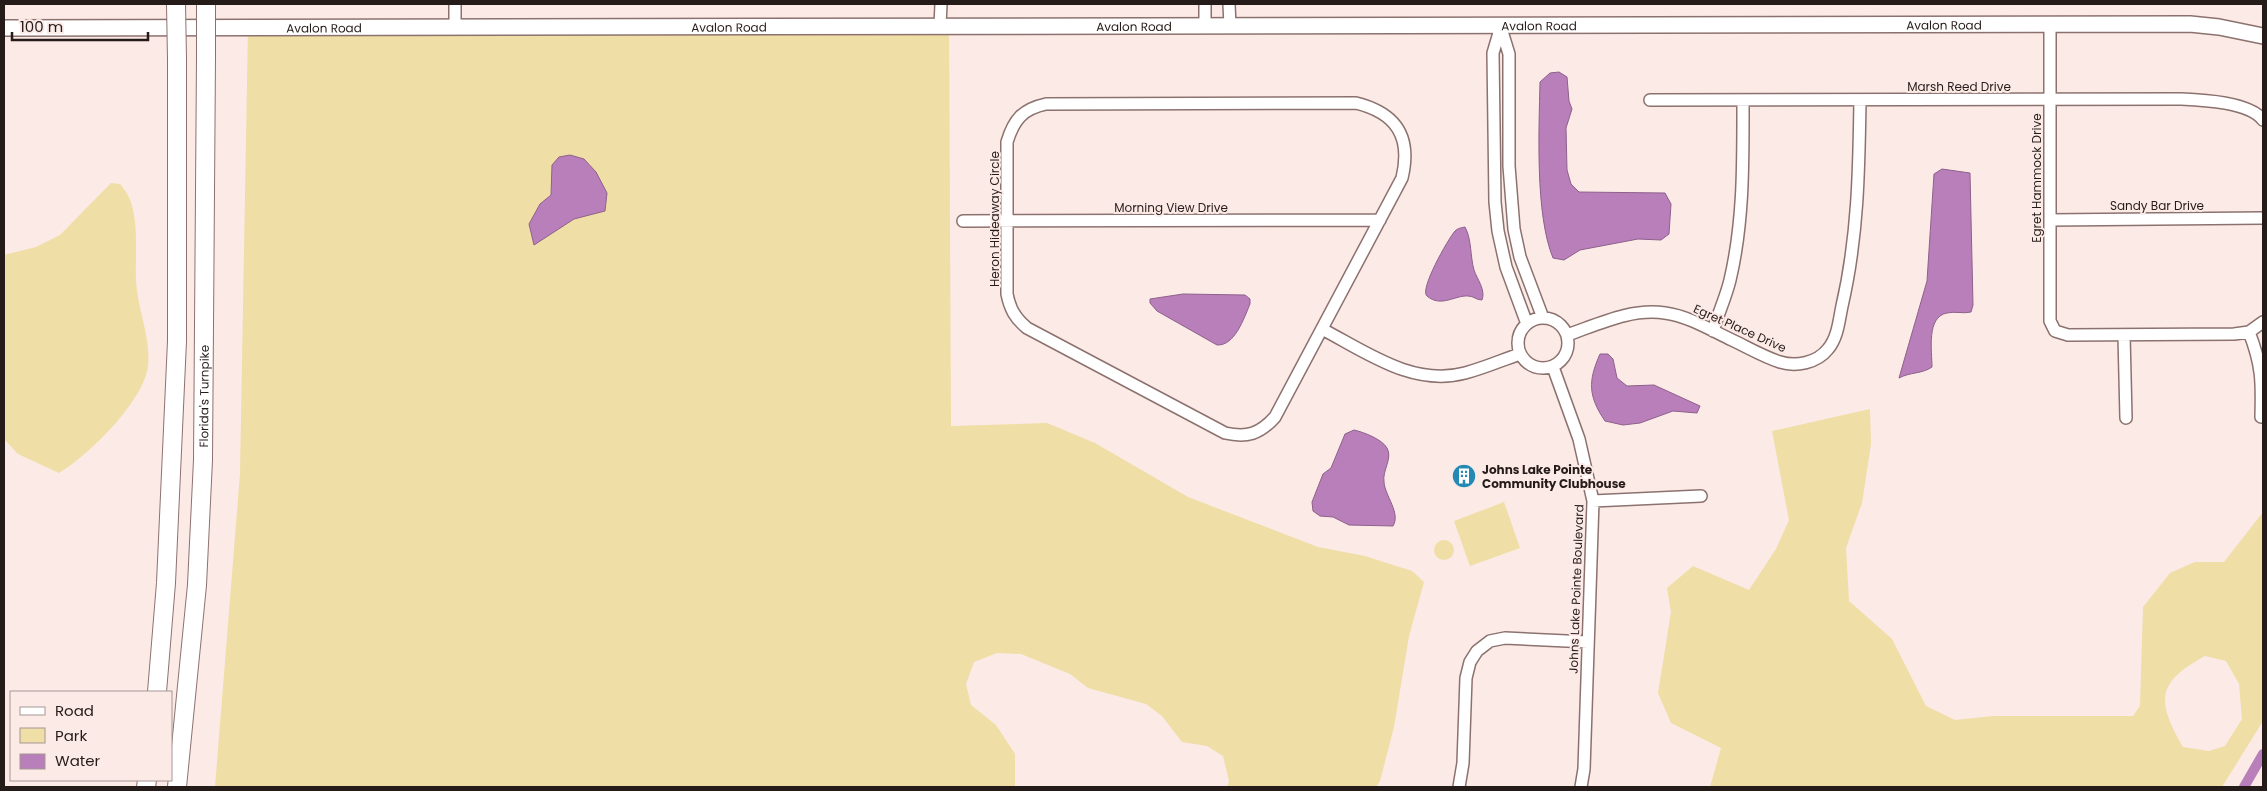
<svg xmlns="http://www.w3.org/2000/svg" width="2267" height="791" viewBox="0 0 2267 791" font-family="Poppins,sans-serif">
	<rect width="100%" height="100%" fill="#fceae7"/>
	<!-- green -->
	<path fill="#efdea6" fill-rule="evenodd" d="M 949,26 L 951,426 L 1047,423 L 1095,443 L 1188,497 L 1318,547 L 1365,556 L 1412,571 L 1424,582 L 1409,636 L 1394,727 L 1380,781 L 1376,787 L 1227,787 L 1229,781 L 1223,756 L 1207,746 L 1182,742 L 1162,716 L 1146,704 L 1088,688 L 1070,674 L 1021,654 L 997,653 L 974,662 L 966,684 L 971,705 L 996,725 L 1015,754 L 1015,787 L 215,787 L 240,474 L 248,28 Z
		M 111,183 L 120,184 C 124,189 128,194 130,200 C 139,223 135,255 136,280 C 137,308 151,337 148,366 C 144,401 88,456 59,473 L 18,454 L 4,439 L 4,255 L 36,247 L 60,235 Z
		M 1870,409 L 1871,444 L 1862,503 L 1846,548 L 1849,601 L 1892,639 L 1926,706 L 1955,720 L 1993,716 L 2133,716 L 2140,706 L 2143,607 L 2170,573 L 2195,562 L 2224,562 L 2263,512 L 2263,721 L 2222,787 L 1710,787 L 1721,748 L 1671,723 L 1658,693 L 1671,612 L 1667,588 L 1693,566 L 1749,590 L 1776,549 L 1789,520 L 1772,431 ZM 2205,656 L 2226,661 L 2239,684 L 2242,719 L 2225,746 L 2209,751 L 2183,747 C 2157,702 2155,683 2205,656 Z
		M 1504,502 L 1520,548 L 1470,566 L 1454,521 Z
		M1434 550a10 10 0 1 1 20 0a10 10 0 1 1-20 0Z"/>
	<!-- water -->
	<path fill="#b97fba" stroke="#8d618a" d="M 1559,72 L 1567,77 L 1569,101 L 1572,109 L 1566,128 L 1567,170 L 1571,184 L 1579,192 L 1665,193 L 1671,204 L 1669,234 L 1661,240 L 1638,239 L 1580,250 L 1564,260 L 1553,258 C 1535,214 1539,130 1540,82 L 1550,73 Z
		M 570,155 L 584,159 L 596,172 L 607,193 L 605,211 L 574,219 L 534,245 L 529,224 L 540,204 L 551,195 L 552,165 L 559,157 Z
		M 1942,169 L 1970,173 L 1973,305 L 1971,312 C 1963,314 1955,311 1947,313 C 1926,317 1932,351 1932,367 C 1922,374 1910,372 1899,378 L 1927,281 L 1934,174 Z
		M 1465,227 C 1472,240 1470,256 1474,270 C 1477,279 1486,290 1482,300 C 1476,300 1474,296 1468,296 C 1455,295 1441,308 1427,296 C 1419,290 1448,239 1455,231 C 1458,228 1461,228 1465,227 Z
		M 1183,294 L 1245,295 L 1250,299 L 1250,304 C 1244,318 1235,346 1217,345 L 1157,311 L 1150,303 L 1150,299 Z
		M 1600,354 L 1608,354 L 1613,359 L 1617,378 L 1627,386 L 1654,385 L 1700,406 L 1697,413 L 1673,411 L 1640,423 L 1623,425 L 1605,421 C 1588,396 1588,381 1600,354 Z
		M 1354,430 C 1363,432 1382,439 1387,448 C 1393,458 1382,471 1384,482 C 1385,496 1401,513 1393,526 L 1349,525 L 1333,517 L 1320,516 L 1313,511 L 1312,502 L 1323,474 L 1331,468 L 1345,434 Z"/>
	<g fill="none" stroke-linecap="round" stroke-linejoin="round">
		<!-- canal -->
		<path stroke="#b97fba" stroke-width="10" d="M 2244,787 L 2263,754"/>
		<!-- minor casing -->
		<g stroke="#8c726e" stroke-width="14">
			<path id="minor" d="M 1205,4 L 1205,26
				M 1229,4 L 1230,26
				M 2050,25 L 2050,321 L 2055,331 L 2068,335 L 2234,334 L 2249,332 L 2263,322
				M 940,26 L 941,4
				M 1501,26 L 1493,53 L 1495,202 L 1498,231 L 1506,267 L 1527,324
				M 455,27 L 455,4
				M 1501,28 L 1509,54 L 1509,166 L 1514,229 L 1520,257 L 1543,318
				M 1650,100 L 2181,99 C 2203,100 2249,102 2263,120
				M 1356,103 C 1396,113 1412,136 1402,178 L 1275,417 C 1260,434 1247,438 1225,433 L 1027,328 C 1015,318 1010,309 1007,294 L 1007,142 C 1014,119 1023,109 1046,104 Z
				M 2050,220 L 2263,218
				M 963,221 L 1380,220
				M1518 343a25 25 0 1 1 50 0a25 25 0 1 1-50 0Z
				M 1322,329 C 1366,352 1413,387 1465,373 C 1484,368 1502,360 1520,354
				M 1713,331 C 1718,314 1726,297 1730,280 C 1744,221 1743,160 1743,100
				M 2249,332 C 2262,365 2262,382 2261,417
				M 1567,335 C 1599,324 1631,308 1665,313 C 1688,316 1711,330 1732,340 C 1747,347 1764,357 1780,362 C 1796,367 1817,363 1828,349 C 1838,337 1839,320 1842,306 C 1858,237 1859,170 1860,100
				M 2124,335 L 2126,418
				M 1553,367 L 1579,439 L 1593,501 L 1584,769 L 1581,787
				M 1593,501 L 1701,496
				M 1459,787 L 1463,763 L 1466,678 L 1470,662 L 1477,651 L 1490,641 L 1505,638 L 1588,642"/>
		</g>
		<!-- major casing -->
		<g stroke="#8c726e" stroke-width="18">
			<g id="major">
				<path id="s1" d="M 4,28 L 2190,24 L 2219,27 L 2263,36"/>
			</g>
		</g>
		<!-- highway casing -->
		<g stroke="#8c726e" stroke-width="20">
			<g id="highway">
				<path d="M 157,692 L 166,583 L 177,341 L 177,59"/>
				<path d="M 146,787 L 147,780"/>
				<path id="s2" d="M 177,787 L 197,585 L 203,460 L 206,57"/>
			</g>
		</g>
		<!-- minor -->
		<use href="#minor" stroke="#fff" stroke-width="11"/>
		<!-- major -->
		<use href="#major" stroke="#fff" stroke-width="15"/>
		<!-- highway -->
		<use href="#highway" stroke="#fff" stroke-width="18"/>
		<!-- highway-bridge casing -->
		<g stroke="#8c726e" stroke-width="20" stroke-linecap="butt">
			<path id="highway-bridge" d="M 176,4 L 177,59
				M 206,4 L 206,57"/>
		</g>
		<!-- highway-bridge -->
		<use href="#highway-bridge" stroke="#fff" stroke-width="18"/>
	</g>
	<!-- icons -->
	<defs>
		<g id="building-disc" transform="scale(1.25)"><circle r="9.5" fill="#248ab3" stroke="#fceae7"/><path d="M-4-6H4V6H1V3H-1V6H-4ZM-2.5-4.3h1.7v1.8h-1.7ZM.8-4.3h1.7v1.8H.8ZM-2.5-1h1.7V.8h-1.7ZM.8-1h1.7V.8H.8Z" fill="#fff"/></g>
	</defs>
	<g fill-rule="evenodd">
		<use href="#building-disc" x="1464" y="476"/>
	</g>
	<g text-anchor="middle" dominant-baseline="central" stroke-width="4" stroke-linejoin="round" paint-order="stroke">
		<!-- street labels -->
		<g font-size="12" fill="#251b19" stroke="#fceae7">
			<text stroke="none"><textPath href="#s1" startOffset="1940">Avalon Road</textPath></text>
			<text stroke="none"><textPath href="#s1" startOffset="1130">Avalon Road</textPath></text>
			<text stroke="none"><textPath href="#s1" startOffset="1535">Avalon Road</textPath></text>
			<text stroke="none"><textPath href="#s1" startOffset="725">Avalon Road</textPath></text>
			<text stroke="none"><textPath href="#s1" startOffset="320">Avalon Road</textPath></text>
			<text x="1959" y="86">Marsh Reed Drive</text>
			<text transform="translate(2036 178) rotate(-90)">Egret Hammock Drive</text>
			<text x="2157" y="205">Sandy Bar Drive</text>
			<text x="1171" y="207">Morning View Drive</text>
			<text transform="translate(994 219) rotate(-90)">Heron Hideaway Circle</text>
			<text transform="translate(1740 328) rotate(24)">Egret Place Drive</text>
			<text stroke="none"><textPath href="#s2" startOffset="392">Florida's Turnpike</textPath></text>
			<text transform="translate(1576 589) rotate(-88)">Johns Lake Pointe Boulevard</text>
		</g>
		<!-- poi labels -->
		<g font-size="12" font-weight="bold" fill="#251b19" stroke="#fceae7" text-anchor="start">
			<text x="1482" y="469">Johns Lake Pointe<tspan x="1482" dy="14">Community Clubhouse</tspan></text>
		</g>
	</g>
	<!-- border -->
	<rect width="2267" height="791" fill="none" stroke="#251b19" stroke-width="10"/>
	<!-- legend -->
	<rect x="10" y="691" width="162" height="90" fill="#fceae7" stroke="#a69795"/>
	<rect x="20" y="707" width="25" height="8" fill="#ffffff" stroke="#a69795"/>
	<text x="55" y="716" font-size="15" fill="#251b19">Road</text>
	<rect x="20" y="728" width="25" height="15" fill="#efdea6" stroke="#a69795"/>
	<text x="55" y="741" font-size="15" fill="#251b19">Park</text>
	<rect x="20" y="754" width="25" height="15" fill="#b97fba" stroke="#a69795"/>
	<text x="55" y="766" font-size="15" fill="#251b19">Water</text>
	<!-- scale -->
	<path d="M12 32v8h136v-8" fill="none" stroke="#251b19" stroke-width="2.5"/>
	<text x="20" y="32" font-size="15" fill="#251b19" stroke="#fceae7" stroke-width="4" paint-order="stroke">100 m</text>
</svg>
